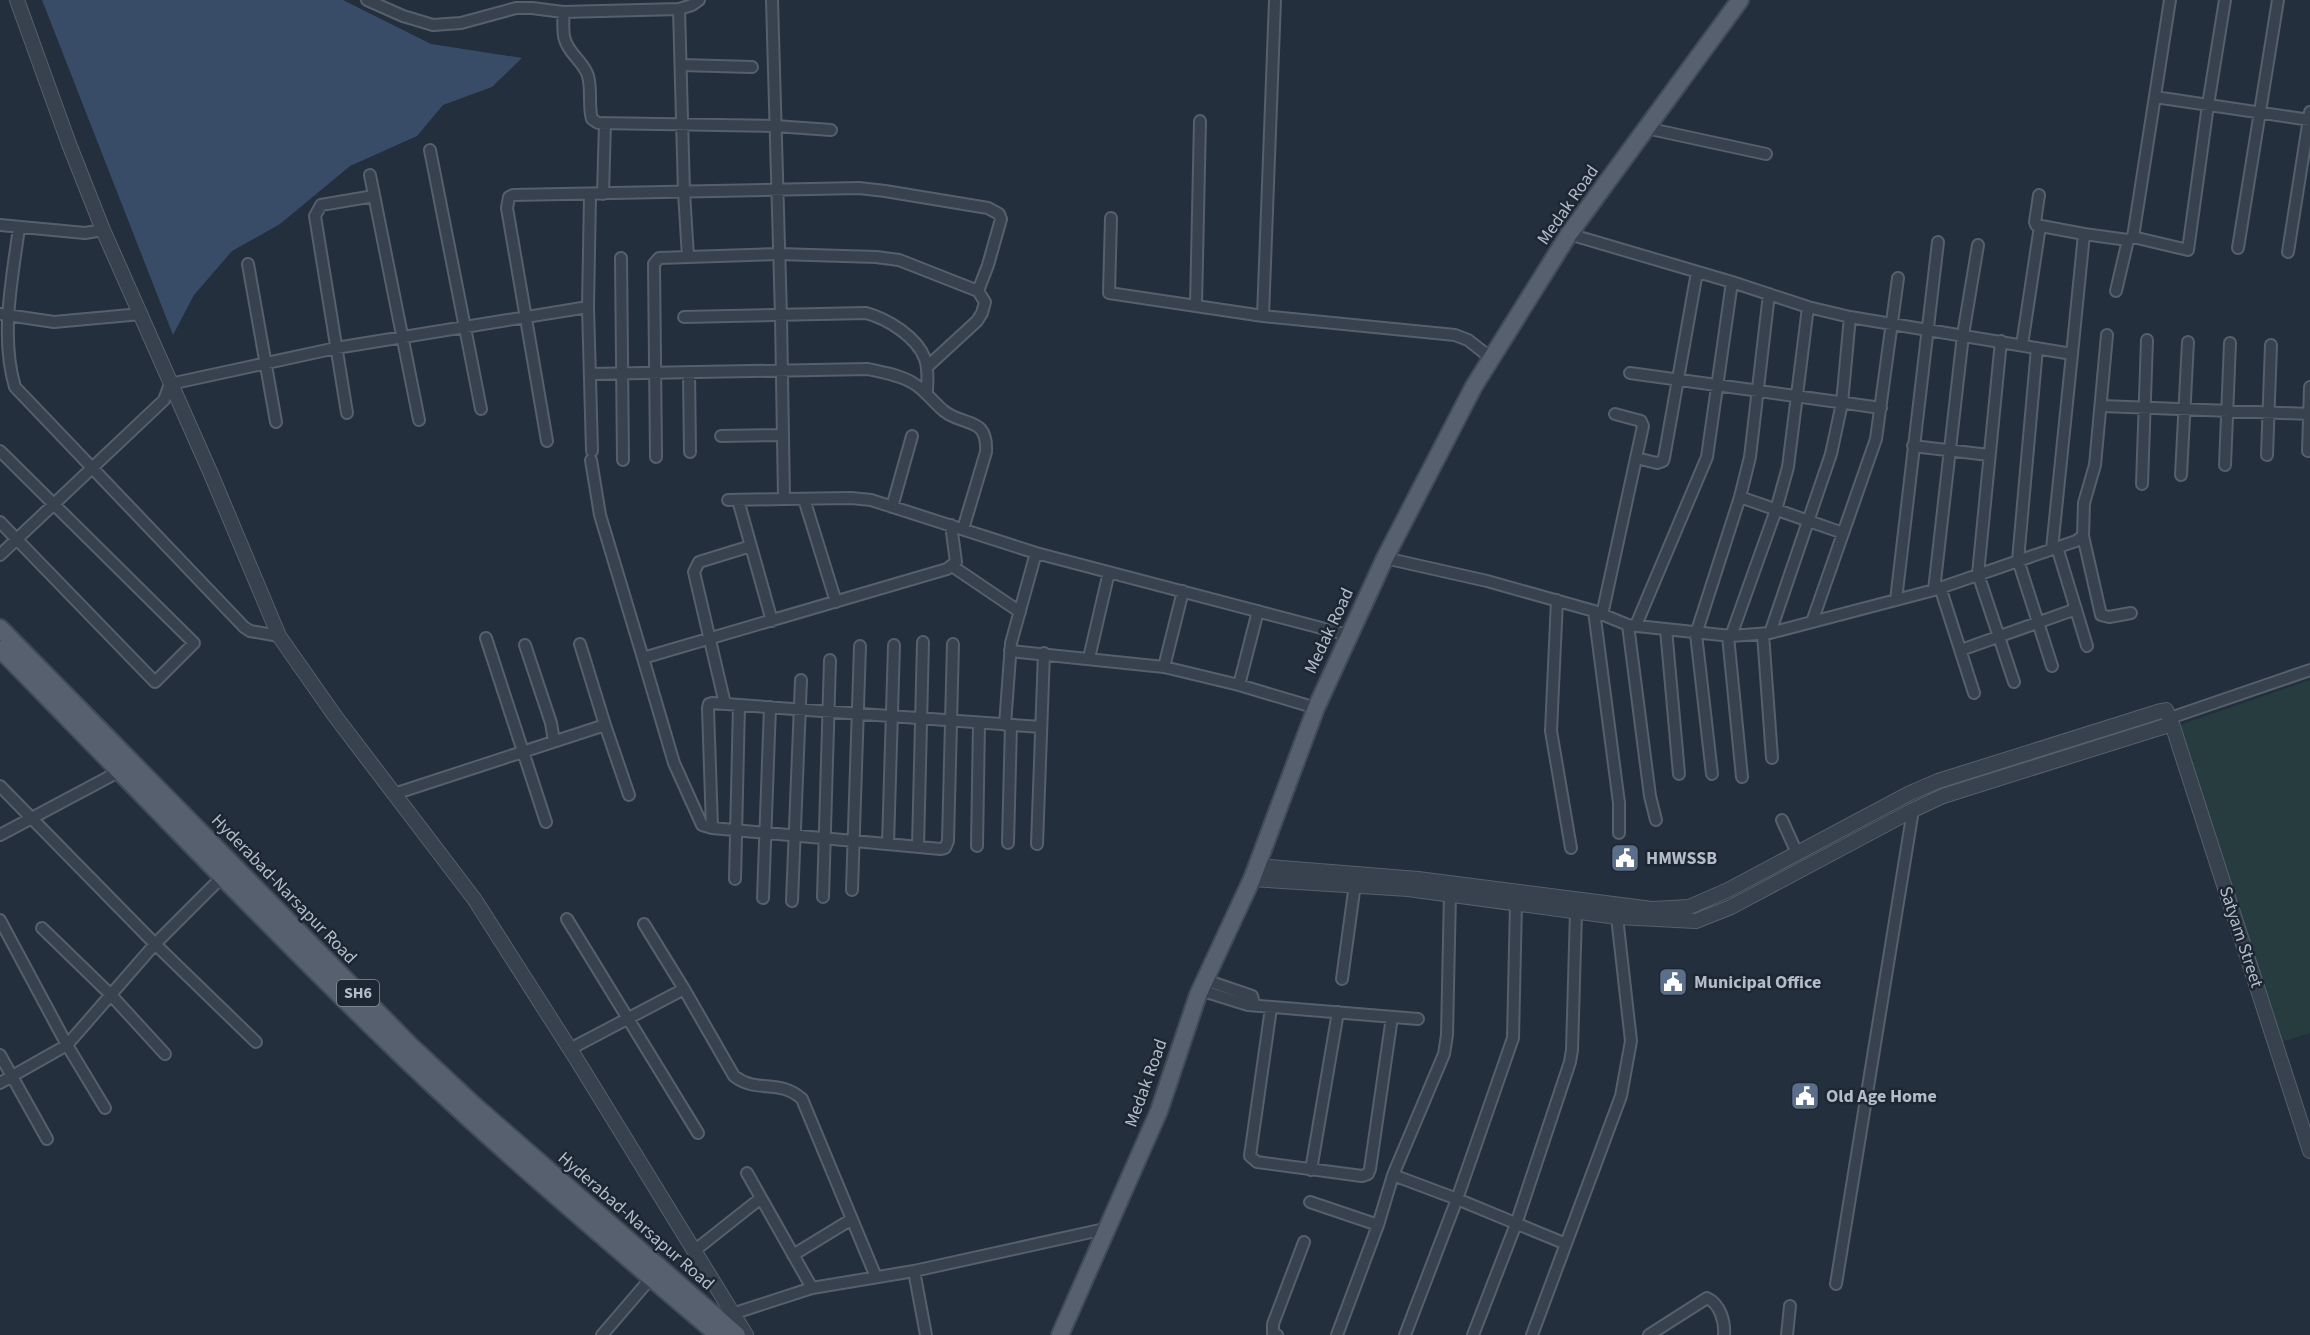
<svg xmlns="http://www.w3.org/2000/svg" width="2310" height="1335" viewBox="0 0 2310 1335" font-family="'Source Sans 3',sans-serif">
	<rect width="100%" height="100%" fill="#242f3e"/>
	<!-- green -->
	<path fill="#263c3f" d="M 2310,680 L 2310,1033 L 2282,1042 L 2180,725 Z"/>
	<!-- water -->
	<path fill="#394c67" d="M 42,0 L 343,0 L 431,44 L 522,58 L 492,87 L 443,105 L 417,136 L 350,166 L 280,224 L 232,251 L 194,295 L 173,335 Z"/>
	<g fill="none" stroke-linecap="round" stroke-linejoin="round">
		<!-- minor casing -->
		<g stroke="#565f6c" stroke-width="14">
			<path id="minor" d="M 367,0 L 403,16 L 433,25 L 461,23 L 516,8 L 532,8 L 563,12 L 679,9 L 692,5 L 699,0
				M 772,0 L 781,316 L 784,499 L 851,498 L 871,500 L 1036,553 L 1348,635
				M 1275,0 L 1263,316 L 1455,335 L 1468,340 L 1491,358
				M 679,9 L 684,192 L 688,257 L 779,254 L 876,257 L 899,260 L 978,291 L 985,302 L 982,313 L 977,321 L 927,367
				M 563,12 C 564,21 562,32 565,40 C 569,54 584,62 588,76 C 592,90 588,106 592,119 L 598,123 L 775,126 L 831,130
				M 681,65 L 752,67
				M 2155,97 L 2310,120
				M 1646,128 L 1766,154
				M 430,150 L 481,409
				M 370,175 L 419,420
				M 603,194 L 605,123
				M 2039,195 L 2035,222 L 2036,225 L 2084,234
				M 1111,218 L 1109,293 L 1263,316
				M 0,225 L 85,233 L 103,230
				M 19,228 C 12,279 0,337 15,387 L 244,627 L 250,631 L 279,636
				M 1569,234 L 1732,282 L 1808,307 L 1850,317 L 2072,354 L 2084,234 L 2128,240 L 2133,237 L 2170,0
				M 2133,237 L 2188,250 L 2208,105 L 2225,0
				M 2238,248 L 2278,0
				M 2288,252 L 2310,112
				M 621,258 L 623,460
				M 248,264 L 276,422
				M 2116,291 L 2128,240
				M 1196,306 L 1200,121
				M 588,307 L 590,195
				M 0,314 L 54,322 L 141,314
				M 684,317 L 866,313 C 888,319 917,337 925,359 C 929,370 927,382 927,393
				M 2001,341 L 1978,574 L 2014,682
				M 2022,345 L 2040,226
				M 2037,348 L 2018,560 L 2052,666
				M 689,372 L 690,452
				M 1630,373 L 1881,408
				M 590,374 L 868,369 C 882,372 900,375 913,383 C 925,390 933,402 944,411 C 964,427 988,416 986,452 L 963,529
				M 2102,406 L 2310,414
				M 347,413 L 315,216 L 321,205 L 374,196
				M 721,436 L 783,435
				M 547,441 L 507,208 L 509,197 L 513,195 L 859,188 L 885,191 L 988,208 L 999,214 L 1001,219 L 988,265 L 978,291
				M 1913,446 L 1989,455
				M 0,451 L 194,643 L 155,682 L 0,522
				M 2308,451 L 2310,387
				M 2267,455 L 2271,345
				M 656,457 L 654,264 L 659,258 L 688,257
				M 1636,458 L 1657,463 L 1663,461 L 1664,458 L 1697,272
				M 591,460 L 600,515 L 643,658
				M 2225,465 L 2230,343
				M 2181,475 L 2188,342
				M 2142,484 L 2147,340
				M 1740,497 L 1843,533
				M 804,499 L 836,602
				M 728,500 L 784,499
				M 738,500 L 772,621
				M 892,507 L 912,436
				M 951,525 L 956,562 L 947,569 L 643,658 L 674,763 L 702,825 L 712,828 L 941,849 L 945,848 L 948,841 L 953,644
				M 2083,536 L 2101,615 L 2109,617 L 2131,613
				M 2057,547 L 2087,646
				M 2052,549 L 2072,354
				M 0,555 L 164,400 L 170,384 L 336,348 L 588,307 L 592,451
				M 1385,558 L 1487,581 L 1594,611 L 1628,625 L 1731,636 L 1770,633 L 1896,600 L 1934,590 L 2076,541 L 2083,536 L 2084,503 L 2095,465 L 2107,335
				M 952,566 L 1020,612
				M 1940,587 L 1974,693
				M 1934,590 L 1963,335 L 1978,245
				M 1557,600 L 1551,731 L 1571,848
				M 1896,600 L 1938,242
				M 1594,611 L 1619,803 L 1619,833
				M 1602,615 L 1643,426 L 1641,421 L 1615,414
				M 1812,622 L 1876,439 L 1898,278
				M 1628,625 L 1650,796 L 1656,820
				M 1636,625 L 1707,457 L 1732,282
				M 1666,629 L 1679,774
				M 1770,633 L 1831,454 L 1842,403 L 1850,317
				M 1763,634 L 1772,758
				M 1728,636 L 1742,777
				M 1731,636 L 1776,510 L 1788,467 L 1808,307
				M 486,638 L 546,822
				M 525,645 L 551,723 L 554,741
				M 1961,650 L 2076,609
				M 1010,651 L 1164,667 L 1239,685 L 1316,708
				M 1089,658 L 1109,572
				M 1164,667 L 1183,591
				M 1239,685 L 1258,611
				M 725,704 L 694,572 L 699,562 L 751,546
				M 2170,718 L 2310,670
				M 605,725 L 629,795
				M 1005,725 L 1011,643 L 1036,553
				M 1712,774 L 1696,634 L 1740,497 L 1750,457 L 1769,294
				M 0,786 L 155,944 L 256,1042
				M 394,794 L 605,725 L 580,644
				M 1782,820 L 1797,853
				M 712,828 L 708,708 L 709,704 L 712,703 L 1041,727
				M 0,835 L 120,771
				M 1008,843 L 1011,725
				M 888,844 L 894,645
				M 1037,844 L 1044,653
				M 977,846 L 979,723
				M 918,847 L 923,642
				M 735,879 L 739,705
				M 852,890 L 860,646
				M 823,897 L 830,660
				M 763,898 L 770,707
				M 792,901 L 801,680
				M 567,919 L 698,1133
				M 0,920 L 67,1045 L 105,1108
				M 644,924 L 684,989 L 734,1076 C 757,1094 779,1078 802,1099 L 876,1277
				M 42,928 L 111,995 L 165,1054
				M 1342,979 L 1355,884
				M 1205,980 L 1252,996 L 1254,1004
				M 1200,990 L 1248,1005 L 1418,1019
				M 1271,1008 L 1250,1156 L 1257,1162 L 1362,1176 L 1368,1174 L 1370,1169 L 1392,1017
				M 570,1049 L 684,989
				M 0,1055 L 47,1139
				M 0,1083 L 67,1045 L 155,944 L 222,877
				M 1311,1170 L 1338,1012
				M 747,1173 L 812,1288
				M 1393,1175 L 1457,1199 L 1566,1244
				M 1310,1202 L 1378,1225
				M 694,1251 L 761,1198
				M 793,1255 L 852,1219
				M 914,1271 L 926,1335
				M 1836,1284 L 1913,810
				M 732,1314 L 812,1288 L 914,1271 L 1109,1228
				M 602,1335 L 651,1278
				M 1277,1335 L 1273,1333 L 1273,1324 L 1304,1242
				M 1337,1335 L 1378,1225 L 1393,1175 L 1444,1054 L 1447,1035 L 1450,893
				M 1405,1335 L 1457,1199 L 1513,1038 L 1516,903
				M 1473,1335 L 1516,1224 L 1570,1062 L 1572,1050 L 1576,912
				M 1532,1335 L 1621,1096 L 1631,1041 L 1617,917
				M 1649,1335 L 1707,1298 C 1720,1304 1725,1321 1724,1335
				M 1787,1335 L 1790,1306"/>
		</g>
		<!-- tertiary casing -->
		<g stroke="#565f6c" stroke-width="16">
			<path id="tertiary" d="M 17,0 L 69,144 L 103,230 L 211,474 L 279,636 L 335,716 L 475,900 L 577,1060 L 746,1335
				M 2172,724 L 2310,1151
				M 1252,879 L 1408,889 L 1617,917 L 1696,921 L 1731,907 L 1913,810 L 1943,796 L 2172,724 L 2166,710 L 2161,711 L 1938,781 L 1910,793 L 1728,890 L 1689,907 L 1652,909 L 1418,879 L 1257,866"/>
		</g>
		<!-- primary casing -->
		<g stroke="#414a57" stroke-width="20">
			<path id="primary" d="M 0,628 L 410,1045 L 474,1105 L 737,1335
				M 0,649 C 133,784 263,922 400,1054 C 502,1152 610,1243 718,1335
				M 1060,1335 L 1159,1111 L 1198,995 L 1252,879 L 1316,708 L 1385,558 L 1474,386 L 1569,234 L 1740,0"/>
		</g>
		<!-- minor -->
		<use href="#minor" stroke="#38414e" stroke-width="10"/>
		<!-- tertiary -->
		<use href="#tertiary" stroke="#38414e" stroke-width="14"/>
		<!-- primary -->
		<use href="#primary" stroke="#56606e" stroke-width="16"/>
	</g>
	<!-- icons -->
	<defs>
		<g id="civic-square" transform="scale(1.5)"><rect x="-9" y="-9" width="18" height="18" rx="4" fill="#5c6f8a" stroke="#1d2633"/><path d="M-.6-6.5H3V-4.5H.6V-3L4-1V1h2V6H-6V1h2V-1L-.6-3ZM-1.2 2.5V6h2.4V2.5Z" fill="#fff"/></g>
	</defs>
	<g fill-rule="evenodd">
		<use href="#civic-square" x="1625" y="858"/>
		<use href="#civic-square" x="1673" y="982"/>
		<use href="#civic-square" x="1805" y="1096"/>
	</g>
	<g text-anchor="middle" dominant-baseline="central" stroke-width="5" stroke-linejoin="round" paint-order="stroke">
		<!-- shield labels -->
		<rect fill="#1d2633" stroke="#878f9c" stroke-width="1.5" x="337" y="980" width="42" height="26" rx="4.5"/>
		<g font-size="16" font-weight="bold" fill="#b4bcc9">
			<text x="358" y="993">SH6</text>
		</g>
		<!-- street labels -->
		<g font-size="18" fill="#b4bcc9" stroke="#1d2633">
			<text transform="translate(1568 205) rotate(-55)">Medak Road</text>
			<text transform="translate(1329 631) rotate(-65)">Medak Road</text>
			<text transform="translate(284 889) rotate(46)">Hyderabad-Narsapur Road</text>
			<text transform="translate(2241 937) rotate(72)">Satyam Street</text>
			<text transform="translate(1146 1083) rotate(-70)">Medak Road</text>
			<text transform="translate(636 1221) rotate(41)">Hyderabad-Narsapur Road</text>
		</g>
		<!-- poi labels -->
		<g font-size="18" font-weight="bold" fill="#b4bcc9" stroke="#1d2633" text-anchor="start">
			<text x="1646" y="858">HMWSSB</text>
			<text x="1694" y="982">Municipal Office</text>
			<text x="1826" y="1096">Old Age Home</text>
		</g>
	</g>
</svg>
